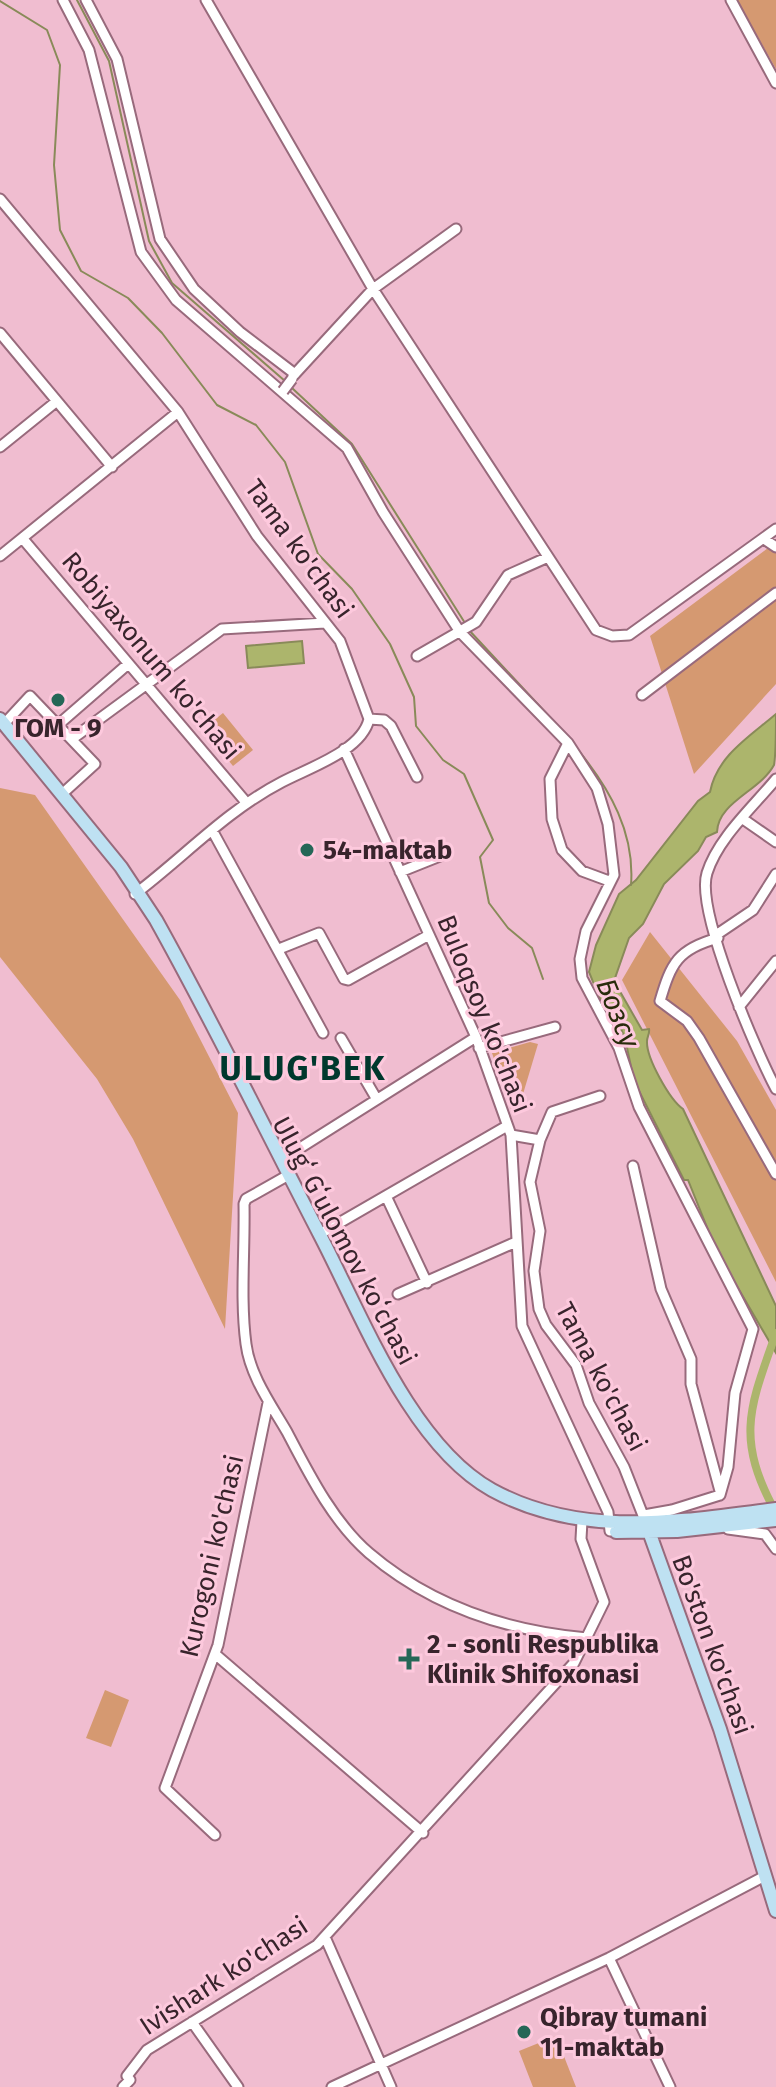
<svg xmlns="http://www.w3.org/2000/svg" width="776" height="2087" viewBox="0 0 776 2087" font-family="'Fira Sans',sans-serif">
	<rect width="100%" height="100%" fill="#f0bdd0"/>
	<!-- green -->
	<path fill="#d59971" d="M 737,0 L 776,0 L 776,69 Z
		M 776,542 L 776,684 L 694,774 L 650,636 Z
		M 223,713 L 253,750 L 233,766 L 203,729 Z
		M 0,788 L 35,795 L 180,1000 L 238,1113 L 225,1329 L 133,1139 L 97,1079 L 0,957 Z
		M 650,932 L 737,1041 L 776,1110 L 776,1282 L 622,980 Z
		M 530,1042 L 538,1044 L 517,1114 L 512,1112 L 492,1053 Z
		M 105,1690 L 129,1700 L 111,1747 L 86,1738 Z
		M 556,2036 L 576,2087 L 533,2087 L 519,2051 Z"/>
	<!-- water -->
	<path fill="#acb56c" stroke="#898a59" stroke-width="2" d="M 302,641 L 304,663 L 248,668 L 246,646 Z
		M 776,714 C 776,728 776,754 774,765 C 760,791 718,802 717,832 L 706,837 L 698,851 L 664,884 L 643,924 L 629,938 L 614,981 L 642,1030 L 649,1029 C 650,1033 647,1037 647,1041 C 646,1058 670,1100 683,1109 L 776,1306 L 776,1353 L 717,1252 L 688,1180 L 684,1180 L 634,1081 L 625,1038 L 615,1015 L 606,1014 L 589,972 L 596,945 L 619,894 L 636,880 L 698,801 L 710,792 C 717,756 749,737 776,714 Z"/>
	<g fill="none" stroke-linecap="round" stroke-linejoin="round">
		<!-- stream -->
		<path stroke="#898a59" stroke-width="2" d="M 77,0 L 109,61 L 149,241 L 172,283 L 285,381
			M 0,1 L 47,30 L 60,65 L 54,165 L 60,230 L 81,271 L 128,298 L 162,333 L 217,405 L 256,425 L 285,462 L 318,554 L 352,589 L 390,644 L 414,697 L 416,726 L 443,760 L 464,774 L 493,840 L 480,857 L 489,903 L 508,928 L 532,948 L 543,979
			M 292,388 L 352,444 L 465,623
			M 468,629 L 559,727
			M 578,750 C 610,789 635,833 631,885"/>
		<!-- canal -->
		<path stroke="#acb56c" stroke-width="8" d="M 775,1511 C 735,1437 750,1407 776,1333"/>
		<!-- minor casing -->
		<g stroke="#986a7c" stroke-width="13">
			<path id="minor" d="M 63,0 L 89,50 L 141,252 L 176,300 L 347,448 L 383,512 L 460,632 L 568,743 L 597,788 L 608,824 L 614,875 L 586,931 L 580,959 L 582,978 L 619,1048 L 639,1107 L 753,1329 L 735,1393 L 728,1467 L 720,1495
				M 86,0 L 117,59 L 160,239 L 194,289 L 240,332 L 295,374
				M 206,0 L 373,289 L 596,630 L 612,636 L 629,635 L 776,529
				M 731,0 L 776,83
				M 0,199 L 178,412 L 257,536 L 340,641 L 369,719
				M 0,333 L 112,467
				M 293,376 L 373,289 L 456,229
				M 0,447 L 57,401
				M 23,539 L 245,801
				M 764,539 L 776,547
				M 0,556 L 178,412
				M 417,656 L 476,622 L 508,575 L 546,558
				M 642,695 L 776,593
				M 369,719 L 384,720 L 391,726 L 417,777
				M 4,724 L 30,696 L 95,764 L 62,794
				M 59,724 L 128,664
				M 72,739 L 222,629 L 325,623
				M 568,743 L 550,779 L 552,819 L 562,850 L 582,871 L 609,881
				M 344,749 L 476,1037 L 511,1135 L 522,1326 L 608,1512 L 610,1531
				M 776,779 C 753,807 718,838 707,873 C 695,910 756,1051 776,1089
				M 743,819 L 776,842
				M 212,830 L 323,1033
				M 400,872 L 445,854
				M 135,894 C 184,857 226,811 282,782 C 308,768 362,751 369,719
				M 716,935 L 753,910 L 776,874
				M 718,938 C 678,949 671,963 660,1001 L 687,1021 L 699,1038 L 776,1174
				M 279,949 L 319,933 L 344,979 L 348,980 L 429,935
				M 739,1007 L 776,961
				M 341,1038 L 376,1098
				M 479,1048 L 555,1027
				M 600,1096 L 552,1112 L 540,1140 L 530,1182 L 540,1231 L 534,1271 L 539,1309 L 546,1325 L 576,1365 L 589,1403 L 624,1467 L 646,1523
				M 511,1135 L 540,1140
				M 281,1160 L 476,1037
				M 633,1166 L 661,1289 L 691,1359 L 691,1384 L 720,1491
				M 285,1177 L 246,1199 L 244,1204 C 245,1250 240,1299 246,1344 C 250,1376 272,1406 287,1432 C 309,1474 333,1522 369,1553 C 431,1606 508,1631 587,1638
				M 386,1196 L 427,1283
				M 320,1234 L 507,1126
				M 398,1294 L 516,1242
				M 644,1515 L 672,1510 L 720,1495
				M 728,1529 L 765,1534 L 776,1549
				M 215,1654 L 423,1833
				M 215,1835 L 165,1788 L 218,1645 L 268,1403
				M 325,1937 L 391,2087
				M 609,1958 L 670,2087
				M 192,2022 L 238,2087
				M 123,2087 L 130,2080 L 127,2076 L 147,2050 L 317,1945 L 574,1663 L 604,1602 L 581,1539 L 582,1521
				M 332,2087 L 609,1958 L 765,1876"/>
		</g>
		<!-- secondary casing -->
		<g stroke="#986a7c" stroke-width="16">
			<path id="secondary" d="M 0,719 L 121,867 L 156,920 C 214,1024 266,1131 321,1237 C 362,1316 411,1445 492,1490 C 582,1539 679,1521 776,1509
				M 647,1526 L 720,1729 L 776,1911
				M 616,1532 L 677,1531 L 776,1520"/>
		</g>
		<!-- minor -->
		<use href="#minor" stroke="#fff" stroke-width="9"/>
		<!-- secondary -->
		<use href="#secondary" stroke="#bee1f2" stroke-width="12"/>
		<!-- minor-bridge casing -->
		<g stroke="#986a7c" stroke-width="13" stroke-linecap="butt">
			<path id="minor-bridge" d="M 283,391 L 292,379"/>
		</g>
		<!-- minor-bridge -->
		<use href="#minor-bridge" stroke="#fff" stroke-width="9"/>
	</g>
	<!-- markers -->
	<g fill="#256757" stroke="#fdc9dd" stroke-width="3">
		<circle cx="58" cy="700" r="8"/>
		<circle cx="307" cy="850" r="8"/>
		<path d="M405 1647h8v8h8v8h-8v8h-8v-8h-8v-8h8z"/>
		<circle cx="524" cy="2032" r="8"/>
	</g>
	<g text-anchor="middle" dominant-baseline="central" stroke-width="6" stroke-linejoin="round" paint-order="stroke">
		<!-- street labels -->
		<g font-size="26" fill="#38242c" stroke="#fdc9dd">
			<text transform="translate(299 549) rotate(54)">Tama ko'chasi</text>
			<text transform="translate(151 656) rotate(50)">Robiyaxonum ko'chasi</text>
			<text transform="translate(484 1014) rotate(68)">Buloqsoy ko'chasi</text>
			<text transform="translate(344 1241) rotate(62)">Ulugʻ Gʻulomov koʻchasi</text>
			<text transform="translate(601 1377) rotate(62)">Tama ko'chasi</text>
			<text transform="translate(212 1556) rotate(-77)">Kurogoni ko'chasi</text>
			<text transform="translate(712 1645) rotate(70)">Bo'ston ko'chasi</text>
			<text transform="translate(224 1976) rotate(-33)">Ivishark ko'chasi</text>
		</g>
		<!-- poi labels -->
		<g font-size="26" font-weight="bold" fill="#38242c" stroke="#fdc9dd" text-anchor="start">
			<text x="58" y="728" text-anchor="middle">ГОМ - 9</text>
			<text x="323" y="850">54-maktab</text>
			<text x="427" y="1644">2 - sonli Respublika<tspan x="427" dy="30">Klinik Shifoxonasi</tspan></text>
			<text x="540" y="2017">Qibray tumani<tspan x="540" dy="30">11-maktab</tspan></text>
		</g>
		<!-- water labels -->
		<g font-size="28" font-style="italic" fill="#292c0c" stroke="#fdc9dd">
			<text transform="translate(618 1013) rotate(68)">Бозсу</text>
		</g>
		<!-- district labels -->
		<g font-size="34" font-weight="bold" letter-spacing="2" fill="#00382d" stroke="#fdc9dd">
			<text x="303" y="1068">ULUG'BEK</text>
		</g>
	</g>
</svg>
